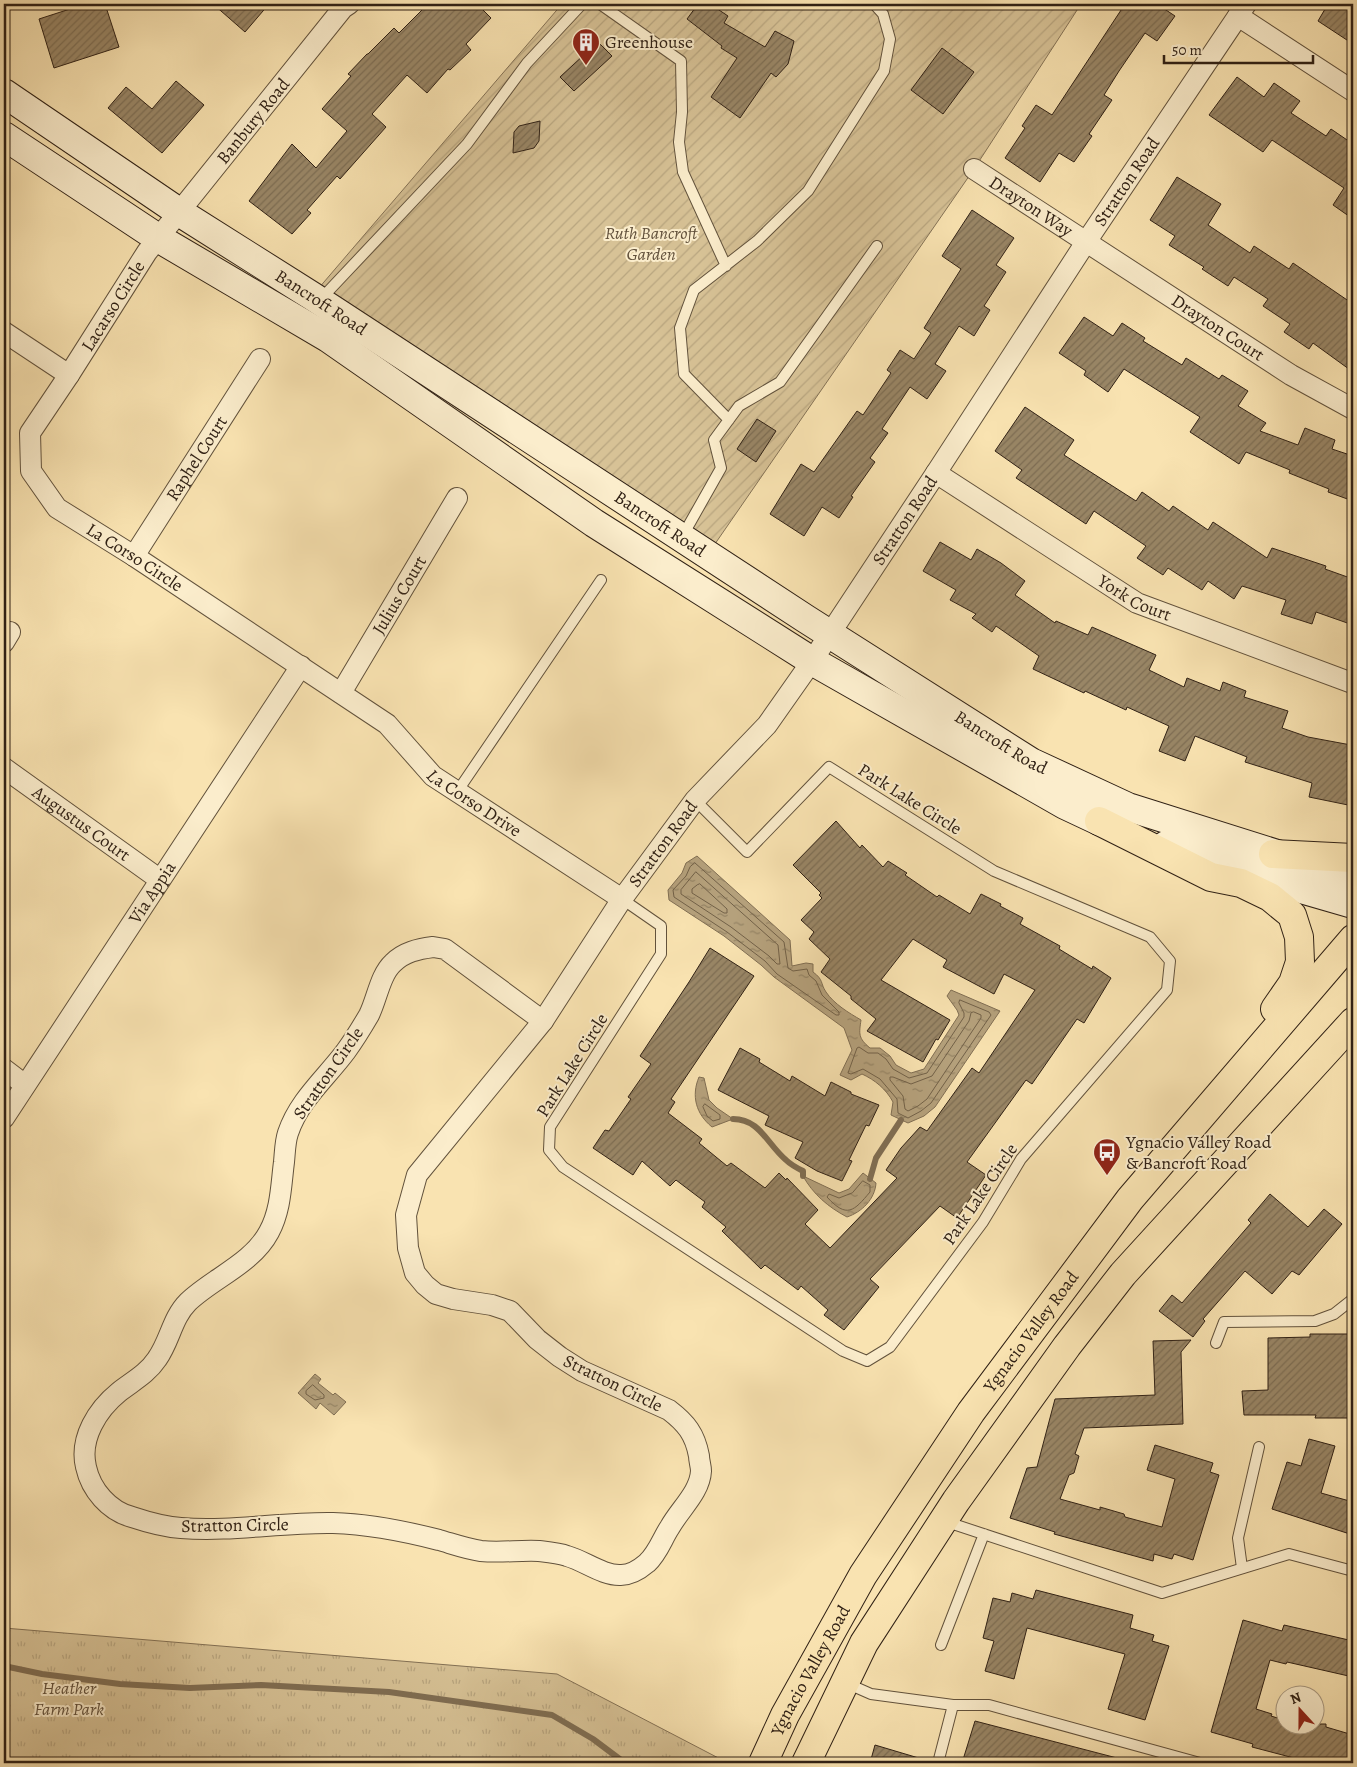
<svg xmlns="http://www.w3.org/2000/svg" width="1357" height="1767" viewBox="0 0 1357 1767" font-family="Alegreya,serif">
	<defs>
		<pattern id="park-tufts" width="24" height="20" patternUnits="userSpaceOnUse" patternTransform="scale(1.25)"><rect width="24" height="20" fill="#d7c296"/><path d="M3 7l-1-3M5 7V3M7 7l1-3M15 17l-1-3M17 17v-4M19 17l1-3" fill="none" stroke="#b9a680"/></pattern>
		<pattern id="garden-furrows" width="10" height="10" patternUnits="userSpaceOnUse" patternTransform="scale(1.25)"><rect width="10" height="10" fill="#d7c296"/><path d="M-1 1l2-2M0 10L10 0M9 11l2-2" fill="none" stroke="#b9a680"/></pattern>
		<pattern id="water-ripples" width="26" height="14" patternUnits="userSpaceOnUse" patternTransform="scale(1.25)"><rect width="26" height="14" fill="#b5a17c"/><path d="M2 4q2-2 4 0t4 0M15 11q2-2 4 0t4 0" fill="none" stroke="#948364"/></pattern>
		<pattern id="building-hatch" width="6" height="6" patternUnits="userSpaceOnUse" patternTransform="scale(1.25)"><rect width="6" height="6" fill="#998666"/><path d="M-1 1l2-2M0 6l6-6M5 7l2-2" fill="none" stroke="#7d6d53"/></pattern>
	</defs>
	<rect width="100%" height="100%" fill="#f9e3b1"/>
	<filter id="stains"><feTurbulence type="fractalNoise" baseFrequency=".004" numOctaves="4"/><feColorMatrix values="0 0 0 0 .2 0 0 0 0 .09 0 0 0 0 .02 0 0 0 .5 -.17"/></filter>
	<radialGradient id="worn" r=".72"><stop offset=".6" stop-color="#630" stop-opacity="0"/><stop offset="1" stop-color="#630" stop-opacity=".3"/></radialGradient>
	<!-- park -->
	<path fill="url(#park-tufts)" stroke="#847256" d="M 4,1628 L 557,1674 L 728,1763 L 4,1763 Z"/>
	<!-- garden -->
	<path fill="url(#garden-furrows)" stroke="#847256" d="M 562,4 L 1081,4 L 974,169 L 708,554 L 312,296 Z"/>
	<!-- water -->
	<path fill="url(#water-ripples)" stroke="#806e53" d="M 697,856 L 790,940 L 792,966 L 806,963 L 813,964 L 813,972 C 824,980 820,983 826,992 C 834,1004 849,1013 861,1020 C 859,1034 858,1038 870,1048 L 880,1048 L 890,1056 L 896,1065 L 911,1073 L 924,1069 L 959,1015 L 957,1010 L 947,996 L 951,990 L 1000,1011 L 935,1107 L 924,1116 L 908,1123 L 891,1115 L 893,1102 C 886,1089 875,1080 862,1074 L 851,1080 L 840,1075 L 852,1050 L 844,1028 L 774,977 L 761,965 L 724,936 L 669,900 L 668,890 L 682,873 L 686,863 Z
		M 699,1077 L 704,1078 L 709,1100 L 717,1108 L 733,1119 L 712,1127 C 696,1114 691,1096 699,1077 Z
		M 863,1173 L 876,1183 C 875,1199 862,1212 847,1217 C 828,1207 813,1194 803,1176 L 839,1193 L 849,1189 Z
		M 315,1374 L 321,1379 L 318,1383 L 333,1395 L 335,1393 L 346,1402 L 334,1415 L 320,1403 L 316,1409 L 298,1393 Z"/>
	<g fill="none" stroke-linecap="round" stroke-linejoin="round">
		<!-- shore -->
		<path stroke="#726148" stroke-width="1" d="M 695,863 L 784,942 L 788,968 L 793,971 L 807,969 L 809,975 L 816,981 L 822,995 L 839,1012 L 839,1015 L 836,1015 L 777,974 L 765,961 L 727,932 L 674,897 L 673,890 L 686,876 L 690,867 Z
			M 696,872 L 778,945 L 780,964 L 777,964 L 769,956 L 731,927 L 681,894 L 681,890 Z
			M 700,884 L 727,909 L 727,913 L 724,913 L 692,893 L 692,889 L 697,885 Z
			M 960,1000 L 989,1012 L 991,1015 L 931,1103 L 921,1111 L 908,1118 L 898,1113 L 897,1099 L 880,1079 L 863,1069 L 851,1074 L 848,1073 L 857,1048 L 859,1047 L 868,1053 L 878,1053 L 886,1059 L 893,1069 L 909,1078 L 927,1073 L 964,1017 L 964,1013 L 959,1003 Z
			M 974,1012 L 981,1015 L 981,1018 L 927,1099 L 918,1106 L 908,1111 L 905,1109 L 903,1096 L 890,1080 L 890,1077 L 893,1077 L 911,1084 L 932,1076 L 969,1021 L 971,1013 Z
			M 705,1104 L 720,1115 L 720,1119 L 713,1121 L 707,1116 L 703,1107 Z
			M 863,1181 L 870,1185 L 870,1192 C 854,1211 847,1219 827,1197 L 829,1194 L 839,1198 L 852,1193 Z
			M 313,1385 L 324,1395 L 324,1398 L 315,1400 L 306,1394 L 306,1391 Z"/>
		<!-- stream -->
		<path stroke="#806e53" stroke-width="6" d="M 733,1119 C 760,1119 767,1144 786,1160 C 791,1165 797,1168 803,1171 L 803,1176
			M 870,1179 L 876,1158 L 901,1120
			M 4,1666 L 42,1674 L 120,1684 L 190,1688 L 261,1685 L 389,1692 L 552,1715 L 593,1739 L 625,1763"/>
	</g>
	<!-- building -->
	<path fill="url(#building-hatch)" stroke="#302115" d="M 72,4 L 105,4 L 119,47 L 54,68 L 39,19 L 73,8 Z
		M 213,4 L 269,4 L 245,32 Z
		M 428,4 L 477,4 L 491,18 L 466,44 L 471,50 L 450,70 L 448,69 L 427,93 L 407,75 L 372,114 L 386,127 L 340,179 L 337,176 L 307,210 L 311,213 L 292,234 L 249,201 L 292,144 L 316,168 L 347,131 L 322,109 L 351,76 L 348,74 L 367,54 L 368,54 L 394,28 L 399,33 Z
		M 698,4 L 710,4 L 728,16 L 724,23 L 765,47 L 775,31 L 794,41 L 788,64 L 776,77 L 771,73 L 740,118 L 711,97 L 737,58 L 721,48 L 722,46 L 687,19 Z
		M 1125,4 L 1157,4 L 1175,16 L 1157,41 L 1145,33 L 1119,71 L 1104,95 L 1112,100 L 1089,134 L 1092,136 L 1074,162 L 1059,153 L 1040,182 L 1005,158 L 1025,128 L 1022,126 L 1036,105 L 1052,115 Z
		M 1328,4 L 1353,4 L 1353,44 L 1318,21 Z
		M 598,42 L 612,56 L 574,91 L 560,77 Z
		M 942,48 L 974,72 L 943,114 L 911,90 Z
		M 1237,77 L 1264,97 L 1274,83 L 1300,101 L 1291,113 L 1326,136 L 1331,129 L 1353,144 L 1353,219 L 1333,205 L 1344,188 L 1272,140 L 1263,152 L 1209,115 Z
		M 176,81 L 204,105 L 162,153 L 108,108 L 126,87 L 152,109 Z
		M 540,121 L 539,141 L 534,148 L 513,153 L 514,132 L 519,126 Z
		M 1177,177 L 1221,204 L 1208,225 L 1250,253 L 1254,246 L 1289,269 L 1293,263 L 1353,304 L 1353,372 L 1313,343 L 1309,349 L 1284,332 L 1290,324 L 1263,306 L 1268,299 L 1234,277 L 1228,286 L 1202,269 L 1204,267 L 1169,245 L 1175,236 L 1150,220 Z
		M 972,210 L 1014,238 L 996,265 L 1006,272 L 984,306 L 990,310 L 974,336 L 959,326 L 935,364 L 946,371 L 927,399 L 910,387 L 882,429 L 888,433 L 870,458 L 875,462 L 851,496 L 853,497 L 839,518 L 822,507 L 804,536 L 770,514 L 801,464 L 814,472 L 857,411 L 863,415 L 891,373 L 887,370 L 900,350 L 914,359 L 931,333 L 924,328 L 961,269 L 942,256 Z
		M 1084,317 L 1113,336 L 1122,323 L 1145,338 L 1143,341 L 1182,365 L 1186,358 L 1219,379 L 1222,375 L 1248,391 L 1238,406 L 1266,423 L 1260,431 L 1298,445 L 1305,428 L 1335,440 L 1332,449 L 1353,456 L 1353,501 L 1328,492 L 1329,489 L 1289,473 L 1290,470 L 1246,452 L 1239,464 L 1190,432 L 1200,417 L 1124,369 L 1108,392 L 1084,375 L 1086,371 L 1059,353 Z
		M 1025,407 L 1074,440 L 1064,455 L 1136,501 L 1142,492 L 1169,511 L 1173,506 L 1208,530 L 1213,522 L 1267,558 L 1272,548 L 1326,566 L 1325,569 L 1353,579 L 1353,625 L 1316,612 L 1312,624 L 1281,614 L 1286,600 L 1242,586 L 1234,599 L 1208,581 L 1202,590 L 1168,568 L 1163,575 L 1137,558 L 1146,546 L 1094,511 L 1086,524 L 1042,495 L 1016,478 L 1022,470 L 995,451 Z
		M 757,419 L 776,431 L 756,462 L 737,449 Z
		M 940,542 L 971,560 L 977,549 L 1001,563 L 1025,581 L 1015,595 L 1055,623 L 1056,621 L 1088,635 L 1092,627 L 1156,655 L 1149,670 L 1184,687 L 1187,678 L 1220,691 L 1223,682 L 1246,691 L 1244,697 L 1288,711 L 1282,728 L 1308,737 L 1351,745 L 1347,762 L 1353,763 L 1353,806 L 1309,797 L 1312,783 L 1245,762 L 1247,757 L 1195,736 L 1185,761 L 1159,751 L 1169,726 L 1127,707 L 1126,710 L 1085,691 L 1084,693 L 1033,669 L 1039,656 L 996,626 L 992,632 L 972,618 L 976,614 L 950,600 L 956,590 L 923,571 Z
		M 836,821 L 860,848 L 862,845 L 883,867 L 888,861 L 907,873 L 905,875 L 937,897 L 939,895 L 970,914 L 981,894 L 1001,904 L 1000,906 L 1023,918 L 1020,924 L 1060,946 L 1059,949 L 1092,969 L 1093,966 L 1111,978 L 1084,1023 L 1077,1019 L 1032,1084 L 1026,1080 L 967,1162 L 986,1175 L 957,1218 L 940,1206 L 870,1279 L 879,1287 L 844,1330 L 824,1315 L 828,1310 L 801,1286 L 798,1290 L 765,1265 L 761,1269 L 722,1231 L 726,1227 L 702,1207 L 705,1202 L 676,1180 L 670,1186 L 642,1161 L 633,1175 L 593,1148 L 605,1130 L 609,1131 L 631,1099 L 628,1097 L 651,1064 L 640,1056 L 689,982 L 710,948 L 754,976 L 671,1099 L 675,1102 L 668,1113 L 702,1139 L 699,1143 L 727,1166 L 731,1163 L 765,1188 L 779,1173 L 786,1180 L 787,1178 L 818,1210 L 805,1224 L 830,1248 L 897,1178 L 886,1170 L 901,1148 L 920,1127 L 927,1131 L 972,1068 L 979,1073 L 1035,990 L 1004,974 L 994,994 L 943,967 L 947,960 L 913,939 L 881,980 L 950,1020 L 938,1040 L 936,1039 L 923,1062 L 867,1031 L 876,1019 L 851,999 L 851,996 L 821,972 L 830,959 L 809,939 L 814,932 L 801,920 L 822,898 L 819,895 L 821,893 L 793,865 Z
		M 740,1048 L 760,1059 L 759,1062 L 790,1081 L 792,1076 L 825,1096 L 831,1082 L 851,1092 L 851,1094 L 879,1105 L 869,1126 L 866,1125 L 849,1160 L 852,1161 L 842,1181 L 817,1171 L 795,1158 L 803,1142 L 765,1125 L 769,1116 L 718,1090 Z
		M 1270,1194 L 1308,1227 L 1324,1209 L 1342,1224 L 1299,1275 L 1292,1271 L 1272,1294 L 1245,1271 L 1203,1319 L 1205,1321 L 1193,1337 L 1159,1311 L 1172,1295 L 1182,1303 L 1251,1223 L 1248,1220 Z
		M 1310,1334 L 1351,1334 L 1351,1388 L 1353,1388 L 1353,1418 L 1315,1418 L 1316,1415 L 1244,1415 L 1242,1391 L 1268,1390 L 1268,1338 L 1310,1337 Z
		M 1191,1340 L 1181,1352 L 1183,1424 L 1084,1428 L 1075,1454 L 1079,1456 L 1074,1473 L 1069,1475 L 1060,1499 L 1100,1510 L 1100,1507 L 1124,1514 L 1125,1517 L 1162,1527 L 1175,1479 L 1147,1470 L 1155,1445 L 1213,1463 L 1210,1472 L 1219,1475 L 1193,1560 L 1174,1554 L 1172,1559 L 1154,1554 L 1153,1561 L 1054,1534 L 1055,1532 L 1010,1518 L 1027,1468 L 1037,1467 L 1055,1399 L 1155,1395 L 1153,1341 Z
		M 1309,1439 L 1335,1446 L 1321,1493 L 1353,1502 L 1353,1535 L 1272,1509 L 1287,1462 L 1301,1466 Z
		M 1036,1590 L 1133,1615 L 1130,1628 L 1154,1635 L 1152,1641 L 1169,1646 L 1145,1720 L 1108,1709 L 1125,1654 L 1027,1628 L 1014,1679 L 985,1671 L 994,1641 L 983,1638 L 993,1598 L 1010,1602 L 1012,1593 L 1033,1599 Z
		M 1243,1620 L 1282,1631 L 1284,1625 L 1353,1641 L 1353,1677 L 1287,1662 L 1286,1664 L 1270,1660 L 1256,1709 L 1272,1714 L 1271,1716 L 1284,1720 L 1284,1724 L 1326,1724 L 1326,1727 L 1353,1735 L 1353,1763 L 1313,1763 L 1252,1747 L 1253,1744 L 1211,1732 Z
		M 975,1721 L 1117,1758 L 1117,1763 L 962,1763 Z
		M 875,1745 L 922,1759 L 921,1763 L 870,1763 Z"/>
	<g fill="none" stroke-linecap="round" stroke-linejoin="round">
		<!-- lane casing -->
		<g stroke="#62523c" stroke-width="12">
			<path id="lane" d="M 600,4 L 681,61 L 682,112 L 679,142 L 683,172 L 726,266
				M 320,300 L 467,144 L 527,63 L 582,4
				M 729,420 L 684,374 L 680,328 L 694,290 L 757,241 L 808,191 L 884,71 L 890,39 L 883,14 L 874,4
				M 682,537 L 721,468 L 714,440 L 739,406 L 780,382 L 877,246
				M 457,792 L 601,580
				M 622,899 L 661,926 L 661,954 L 550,1127 L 549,1150 L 563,1167 L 843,1351 L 867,1361 L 890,1347 L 983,1222 L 1021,1159 L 1167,990 L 1170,961 L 1150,937 L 994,871 L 829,767 L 747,852 L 695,800
				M 1216,1343 L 1224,1322 L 1315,1321 L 1334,1314 L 1353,1299
				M 944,1521 L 1162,1593 L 1289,1554 L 1353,1571
				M 1242,1568 L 1238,1538 L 1259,1447
				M 941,1645 L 984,1534
				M 846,1683 L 871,1694 L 953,1705 L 989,1705 L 1200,1763
				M 938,1763 L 953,1705"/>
		</g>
		<!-- street casing -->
		<g stroke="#62523c" stroke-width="22">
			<g id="street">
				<path id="s1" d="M 349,4 L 343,8 L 147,252 L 69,375 L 30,433 L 31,471 L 57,508 L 134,556 L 387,724 L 433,776 L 622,899"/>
				<path d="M 1238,16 L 1353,91"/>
				<path id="s2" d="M 974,169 L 1291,375 L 1353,409"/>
				<path d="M 4,332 L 69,375"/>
				<path id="s3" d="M 936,473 L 1137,603 L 1352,683"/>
				<path id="s4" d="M 134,556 L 260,359"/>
				<path d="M 4,642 L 10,632"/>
				<path id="s5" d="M 341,693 L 457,498"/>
				<path id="s6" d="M 4,768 L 159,879"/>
				<path d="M 433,947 L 445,949 L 543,1021 L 417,1175 L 406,1215 L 408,1248 L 415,1273 L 425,1285 L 436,1294 L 453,1299 L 492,1305 L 510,1311 L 537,1339 L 560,1357 L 582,1371 L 669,1410 C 686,1423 695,1434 699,1456 C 699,1461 701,1466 701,1471 C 700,1492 680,1509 670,1527 C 662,1539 658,1553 647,1563 C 640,1569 630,1575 621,1575 C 603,1576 585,1561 567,1556 C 559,1553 548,1552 539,1551 C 520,1550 500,1553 481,1551 C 467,1549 453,1544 439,1540 C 404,1531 369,1524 333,1523 C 282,1522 231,1532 181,1528 C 165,1527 147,1522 132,1517 C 109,1511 91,1490 86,1467 C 79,1438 98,1409 119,1392 C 133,1381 147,1374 157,1359 C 170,1341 172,1318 188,1302 C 213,1278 252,1264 269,1232 C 281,1210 281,1185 284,1162 C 285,1152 285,1142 288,1133 C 299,1100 326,1078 346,1051 C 354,1040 362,1027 369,1015 C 377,999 380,975 393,963 C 404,952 418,949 433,947 Z"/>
				<path id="s7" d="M 543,1021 L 622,899 L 695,800 L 767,725 L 812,661 L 936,473 L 1086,242 L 1246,4"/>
				<path d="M 4,1069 L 25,1085"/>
				<path id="s8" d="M 4,1118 L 301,666"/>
			</g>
		</g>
		<!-- secondary casing -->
		<g stroke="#302115" stroke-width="30">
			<g id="secondary">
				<path id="s9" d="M 4,93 L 179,212 L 312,296 L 806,619 L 1031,762 L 1128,807 L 1353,878"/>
				<path d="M 4,136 L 158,238 L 328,338 L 594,523 L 812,661 L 1065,805 L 1099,821 L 1121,829"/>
				<path d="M 1166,845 L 1263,878 L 1353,904"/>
			</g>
		</g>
		<!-- highway casing -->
		<g stroke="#302115" stroke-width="30">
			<g id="highway">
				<path d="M 1099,821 L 1211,877 L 1241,883 L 1270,897 L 1292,915 L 1299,937 L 1300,962 L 1293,983 L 1275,1009"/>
				<path d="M 1273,854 L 1353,858"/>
				<path id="s10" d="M 763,1763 L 785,1715 L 863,1575 L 971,1412 L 1130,1199 L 1353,939"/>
				<path d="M 806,1763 L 864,1643 L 956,1501 L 1067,1346 L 1123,1274 L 1353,1022"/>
			</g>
		</g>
		<!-- lane -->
		<use href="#lane" stroke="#fbedcc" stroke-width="10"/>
		<!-- street -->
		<use href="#street" stroke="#fbedcc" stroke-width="20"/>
		<!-- secondary -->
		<use href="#secondary" stroke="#fbedcc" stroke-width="28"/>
		<!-- highway -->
		<use href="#highway" stroke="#f9e3b1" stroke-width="28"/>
	</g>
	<!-- icons -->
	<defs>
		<g id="building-pin" transform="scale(1.4375)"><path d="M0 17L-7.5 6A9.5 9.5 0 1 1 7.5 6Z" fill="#8f2418" stroke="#fbedcc"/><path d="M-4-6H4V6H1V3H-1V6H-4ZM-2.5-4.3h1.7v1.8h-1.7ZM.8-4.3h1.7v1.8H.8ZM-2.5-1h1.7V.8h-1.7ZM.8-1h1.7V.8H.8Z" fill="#fff"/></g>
		<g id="bus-pin" transform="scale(1.4375)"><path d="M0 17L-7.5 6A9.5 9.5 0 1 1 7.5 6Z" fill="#8f2418" stroke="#fbedcc"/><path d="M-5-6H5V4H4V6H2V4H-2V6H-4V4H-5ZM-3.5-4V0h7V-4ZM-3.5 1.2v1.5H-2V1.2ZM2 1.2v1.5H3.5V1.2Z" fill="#fff"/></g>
	</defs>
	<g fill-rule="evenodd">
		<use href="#building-pin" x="586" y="42"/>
		<use href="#bus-pin" x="1107" y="1152"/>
	</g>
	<g text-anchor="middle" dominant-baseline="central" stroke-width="4" stroke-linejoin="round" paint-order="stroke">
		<!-- poi labels -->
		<g font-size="18" fill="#302115" stroke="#fbedcc" text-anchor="start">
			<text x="605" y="42">Greenhouse</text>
			<text x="1126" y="1142">Ygnacio Valley Road<tspan x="1126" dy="21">&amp; Bancroft Road</tspan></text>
		</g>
		<!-- street labels -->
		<g font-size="18" fill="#302115" stroke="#fbedcc">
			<text transform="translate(253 121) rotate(-51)">Banbury Road</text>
			<text stroke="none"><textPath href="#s7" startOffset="1024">Stratton Road</textPath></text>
			<text stroke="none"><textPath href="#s2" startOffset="68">Drayton Way</textPath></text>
			<text stroke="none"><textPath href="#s9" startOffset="380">Bancroft Road</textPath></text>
			<text transform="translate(113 306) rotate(-58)">Lacarso Circle</text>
			<text stroke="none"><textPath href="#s2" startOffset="291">Drayton Court</textPath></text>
			<text stroke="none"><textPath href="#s4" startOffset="116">Raphel Court</textPath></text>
			<text stroke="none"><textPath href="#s7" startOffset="619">Stratton Road</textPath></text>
			<text stroke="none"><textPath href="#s9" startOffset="785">Bancroft Road</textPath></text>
			<text stroke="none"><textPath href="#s1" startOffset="711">La Corso Circle</textPath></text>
			<text stroke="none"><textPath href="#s5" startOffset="114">Julius Court</textPath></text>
			<text stroke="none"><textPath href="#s3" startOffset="235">York Court</textPath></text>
			<text stroke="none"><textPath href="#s9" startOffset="1190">Bancroft Road</textPath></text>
			<text transform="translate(910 799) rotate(32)">Park Lake Circle</text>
			<text stroke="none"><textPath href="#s1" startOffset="1132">La Corso Drive</textPath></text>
			<text stroke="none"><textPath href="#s6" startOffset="95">Augustus Court</textPath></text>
			<text stroke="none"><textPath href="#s7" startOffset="214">Stratton Road</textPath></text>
			<text stroke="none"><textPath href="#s8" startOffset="270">Via Appia</textPath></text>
			<text transform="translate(572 1065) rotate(-58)">Park Lake Circle</text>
			<text transform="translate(328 1073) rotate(-55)">Stratton Circle</text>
			<text transform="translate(980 1194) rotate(-56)">Park Lake Circle</text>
			<text stroke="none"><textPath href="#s10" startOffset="509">Ygnacio Valley Road</textPath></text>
			<text transform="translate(613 1383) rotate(26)">Stratton Circle</text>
			<text transform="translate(235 1525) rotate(-1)">Stratton Circle</text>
			<text stroke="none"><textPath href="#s10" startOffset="104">Ygnacio Valley Road</textPath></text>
		</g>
		<!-- park labels -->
		<g font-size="18" font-style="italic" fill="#62513c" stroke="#fbedcc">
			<text x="651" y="233">Ruth Bancroft<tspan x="651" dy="21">Garden</tspan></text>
			<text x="69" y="1688">Heather<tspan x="69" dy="21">Farm Park</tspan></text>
		</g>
	</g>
	<!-- margin -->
	<rect width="1357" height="1767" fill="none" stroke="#f9e3b1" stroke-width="20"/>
	<rect x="5" y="5" width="1347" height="1757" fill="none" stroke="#302115" stroke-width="2.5"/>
	<rect x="10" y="10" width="1337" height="1747" fill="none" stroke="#302115"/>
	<!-- north arrow -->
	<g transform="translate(1300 1710) rotate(339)"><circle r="24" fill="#fbedcc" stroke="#aa9b83"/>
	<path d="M0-4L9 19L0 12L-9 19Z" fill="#8f2418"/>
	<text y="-8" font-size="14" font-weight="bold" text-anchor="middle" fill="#302115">N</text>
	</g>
	<!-- scale -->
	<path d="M1164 55v8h149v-8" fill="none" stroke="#302115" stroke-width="2.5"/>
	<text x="1172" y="55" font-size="15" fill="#302115" stroke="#fbedcc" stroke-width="4" paint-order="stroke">50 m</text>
	<rect width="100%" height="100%" filter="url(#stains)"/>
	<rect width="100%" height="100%" fill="url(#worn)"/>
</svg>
